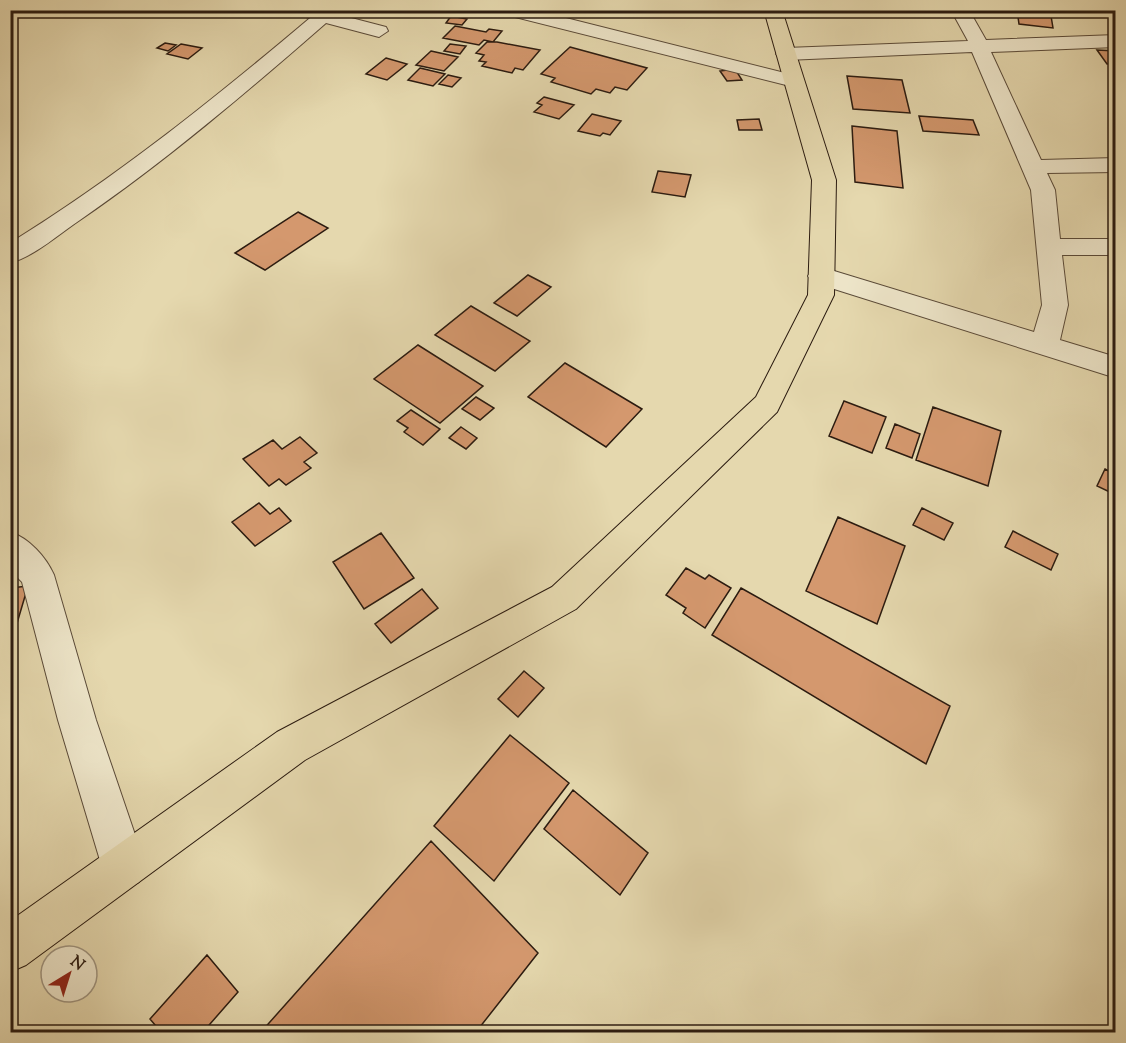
<svg xmlns="http://www.w3.org/2000/svg" width="1126" height="1043" viewBox="0 0 1126 1043" font-family="'Sorts Mill Goudy',serif">
	<rect width="100%" height="100%" fill="#e5d8ae"/>
	<filter id="stains"><feTurbulence type="fractalNoise" baseFrequency=".00333" numOctaves="4"/><feColorMatrix values="0 0 0 0 .2 0 0 0 0 .09 0 0 0 0 .02 0 0 0 .5 -.17"/></filter>
	<radialGradient id="worn" r=".72"><stop offset=".6" stop-color="#630" stop-opacity="0"/><stop offset="1" stop-color="#630" stop-opacity=".3"/></radialGradient>
	<!-- building -->
	<path fill="#d4986e" stroke="#2b1b10" stroke-width="1.5" d="M 1017,10 L 1050,10 L 1053,28 L 1019,24 Z
		M 451,16 L 467,19 L 462,25 L 446,23 Z
		M 455,26 L 486,32 L 489,29 L 502,31 L 493,42 L 484,40 L 479,45 L 443,38 Z
		M 487,42 L 497,42 L 540,50 L 523,70 L 515,68 L 512,73 L 482,66 L 486,62 L 479,61 L 484,55 L 476,53 Z
		M 165,43 L 176,45 L 168,51 L 157,48 Z
		M 181,44 L 202,48 L 188,59 L 167,54 Z
		M 450,44 L 466,46 L 460,54 L 444,51 Z
		M 570,47 L 647,68 L 627,90 L 615,87 L 610,93 L 596,89 L 591,94 L 551,82 L 555,78 L 541,74 Z
		M 1097,50 L 1116,51 L 1116,64 L 1107,64 Z
		M 431,51 L 458,57 L 444,71 L 416,65 Z
		M 386,58 L 407,64 L 387,80 L 366,74 Z
		M 420,68 L 445,74 L 433,86 L 408,80 Z
		M 735,69 L 742,80 L 727,81 L 720,71 Z
		M 448,75 L 461,78 L 452,87 L 439,84 Z
		M 847,76 L 902,80 L 910,113 L 853,109 Z
		M 544,97 L 574,105 L 559,119 L 534,112 L 542,105 L 537,103 Z
		M 592,114 L 621,121 L 610,135 L 603,133 L 600,136 L 578,131 Z
		M 919,116 L 973,120 L 979,135 L 923,131 Z
		M 759,119 L 762,130 L 739,130 L 737,120 Z
		M 852,126 L 897,131 L 903,188 L 855,182 Z
		M 658,171 L 691,175 L 685,197 L 652,192 Z
		M 298,212 L 328,228 L 265,270 L 235,253 Z
		M 528,275 L 551,287 L 517,316 L 494,303 Z
		M 471,306 L 530,341 L 495,371 L 435,335 Z
		M 418,345 L 483,386 L 440,423 L 374,379 Z
		M 565,363 L 642,409 L 606,447 L 528,397 Z
		M 476,397 L 494,408 L 480,420 L 462,409 Z
		M 844,401 L 886,417 L 872,453 L 829,436 Z
		M 933,407 L 1001,431 L 988,486 L 916,460 Z
		M 411,410 L 440,429 L 423,445 L 404,432 L 408,428 L 397,421 Z
		M 895,424 L 920,434 L 912,458 L 886,448 Z
		M 461,427 L 477,438 L 466,449 L 449,438 Z
		M 300,437 L 317,453 L 304,462 L 311,468 L 286,485 L 279,479 L 269,486 L 243,459 L 273,440 L 282,449 Z
		M 1105,469 L 1116,475 L 1116,495 L 1097,486 Z
		M 259,503 L 270,514 L 279,508 L 291,521 L 255,546 L 232,522 Z
		M 922,508 L 953,523 L 944,540 L 913,525 Z
		M 838,517 L 905,546 L 877,624 L 806,591 Z
		M 1013,531 L 1058,554 L 1051,570 L 1005,547 Z
		M 381,533 L 414,578 L 364,609 L 333,562 Z
		M 686,568 L 705,579 L 709,575 L 731,588 L 705,628 L 683,613 L 686,608 L 666,595 Z
		M 28,586 L 15,630 L 10,631 L 10,588 Z
		M 741,588 L 950,706 L 926,764 L 712,635 Z
		M 422,589 L 438,608 L 391,643 L 375,624 Z
		M 524,671 L 544,688 L 518,717 L 498,699 Z
		M 510,735 L 569,783 L 494,881 L 434,826 Z
		M 573,790 L 648,853 L 620,895 L 544,829 Z
		M 431,841 L 538,953 L 476,1032 L 261,1032 Z
		M 207,955 L 238,992 L 203,1032 L 161,1032 L 150,1019 Z"/>
	<g fill="none" stroke-linecap="round" stroke-linejoin="round">
		<!-- minor casing -->
		<g stroke="#5a4a38" stroke-width="2">
			<path id="minor" d="M 339,10 L 336,14 L 386,27 L 388,31 L 379,37 L 326,23 C 247,92 167,160 80,220 C 59,234 35,256 10,263 L 10,243 C 117,177 214,99 310,18 L 298,15 L 295,10 Z
				M 500,10 L 534,10 L 801,77 L 804,81 L 801,85 L 794,87 L 503,14 Z
				M 951,10 L 969,10 L 986,40 L 1116,35 L 1116,47 L 991,52 L 1041,160 L 1116,158 L 1116,172 L 1047,173 L 1055,190 L 1060,239 L 1116,239 L 1116,255 L 1062,255 L 1068,305 L 1060,340 L 1116,357 L 1116,378 L 812,282 L 808,276 L 812,270 L 821,267 L 1034,332 L 1042,305 L 1031,190 L 972,52 L 786,60 L 776,54 L 786,48 L 968,41 Z
				M 10,532 C 29,538 46,557 54,575 L 96,720 L 146,867 L 139,882 L 124,889 L 109,882 L 102,867 L 58,720 L 22,582 L 10,570 Z"/>
		</g>
		<!-- major casing -->
		<g stroke="#2b1b10" stroke-width="2">
			<path id="major" d="M 764,10 L 782,10 L 836,180 L 834,295 L 777,412 L 576,609 L 305,760 L 26,965 L 10,972 L 10,921 L 277,732 L 552,587 L 756,397 L 808,295 L 812,180 Z"/>
		</g>
		<!-- minor -->
		<use href="#minor" fill="#eee6ca" fill-rule="evenodd"/>
		<!-- major -->
		<use href="#major" fill="#e5d8ae" fill-rule="evenodd"/>
	</g>
	<!-- margin -->
	<rect width="1126" height="1043" fill="none" stroke="#e5d8ae" stroke-width="36"/>
	<rect x="12" y="12" width="1102" height="1019" fill="none" stroke="#2b1b10" stroke-width="3"/>
	<rect x="18" y="18" width="1090" height="1007" fill="none" stroke="#2b1b10" stroke-width="1.5"/>
	<!-- north arrow -->
	<g transform="translate(69 974) rotate(38)"><circle r="28" fill="#eee6ca" stroke="#a09580" stroke-width="1.5"/>
	<path d="M0-4.5L10 22L0 15L-10 22Z" fill="#8f2418"/>
	<text y="-9" font-size="16" font-weight="bold" text-anchor="middle" fill="#2b1b10">N</text>
	</g>
	<rect width="100%" height="100%" filter="url(#stains)"/>
	<rect width="100%" height="100%" fill="url(#worn)"/>
</svg>
